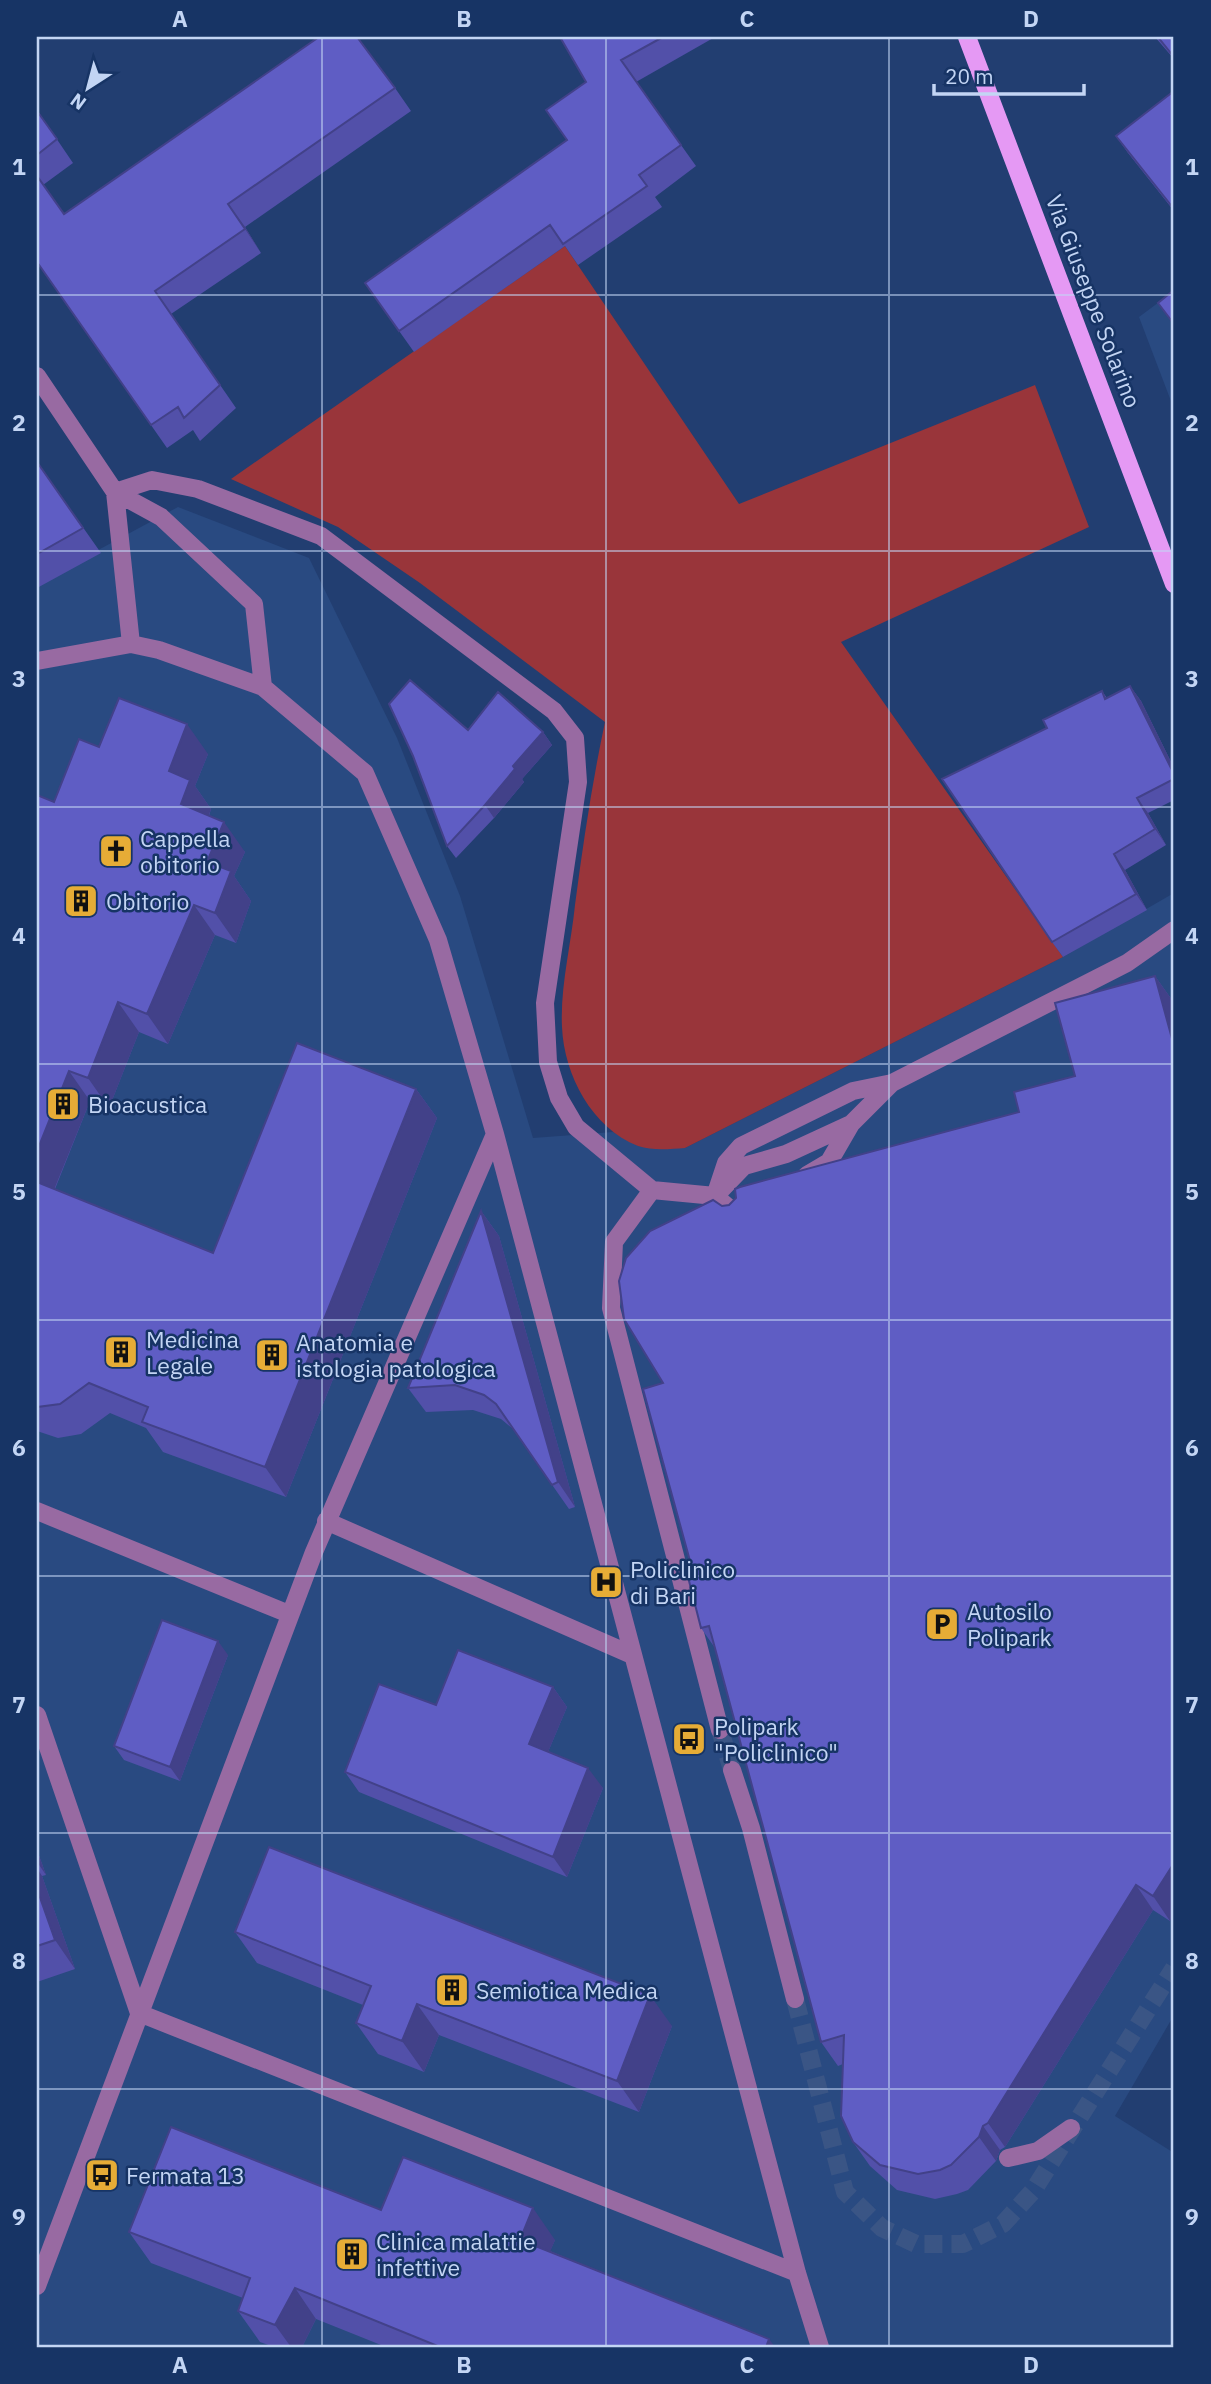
<svg xmlns="http://www.w3.org/2000/svg" width="1211" height="2384" viewBox="0 0 1211 2384" font-family="'IBM Plex Sans',sans-serif">
	<rect width="100%" height="100%" fill="#223e71"/>
	<!-- built -->
	<path fill="#294a81" d="M 1174,291 L 1174,409 L 1139,317 Z
		M 178,507 L 309,558 L 397,738 L 460,896 L 533,1138 L 613,1132 L 639,1146 L 685,1148 L 1063,957 L 1174,893 L 1174,2015 L 1115,2116 L 1174,2153 L 1174,2347 L 37,2347 L 37,583 Z"/>
	<!-- green -->
	<path fill="#99353a" d="M 565,246 L 739,504 L 1035,385 L 1089,527 L 841,642 L 1063,957 L 685,1148 C 670,1149 653,1151 638,1146 C 592,1128 564,1075 562,1027 C 560,987 571,945 575,905 C 583,844 592,783 605,722 L 420,583 L 338,527 L 231,479 Z"/>
	<g fill="none" stroke-linecap="round" stroke-linejoin="round">
		<!-- minor-tunnel -->
		<path stroke="#3a5585" stroke-width="18" stroke-dasharray="18 9" stroke-linecap="butt" d="M 720,1730 L 732,1770
			M 795,1999 L 845,2192 L 882,2228 L 916,2244 L 963,2244 L 1003,2224 L 1033,2191 L 1174,1968"/>
		<!-- minor -->
		<path stroke="#986aa2" stroke-width="18" d="M 37,376 L 115,492 L 161,517 L 254,604 L 263,687
			M 115,492 L 152,480 L 198,489 L 321,536 L 554,711 L 575,738 L 578,782 L 545,1003 L 548,1062 L 559,1098 L 576,1127 L 652,1190 L 715,1196 L 742,1219
			M 115,492 L 131,644
			M 37,661 L 131,644 L 159,650 L 263,687 L 365,773 L 438,940 L 495,1134 L 797,2273 L 820,2347
			M 807,1175 L 829,1162 L 851,1124
			M 652,1190 L 614,1242 L 611,1308 L 720,1730
			M 718,1193 L 744,1166 L 786,1154 L 851,1124 L 892,1083
			M 715,1196 L 726,1163 L 741,1146 L 853,1091 L 892,1083 L 1127,963 L 1174,930
			M 37,1511 L 289,1614
			M 326,1521 L 632,1655
			M 37,1715 L 139,2013 L 797,2273
			M 732,1770 L 751,1828 L 795,1999
			M 1008,2158 L 1038,2151 L 1071,2128
			M 37,2286 L 314,1552 L 495,1134"/>
		<!-- major -->
		<path stroke="#e599f4" stroke-width="18" d="M 967,37 L 1174,584"/>
	</g>
	<!-- wall -->
	<path fill="#5250a9" d="M 560,37 L 715,37 L 636,82 L 696,166 L 655,197 L 662,207 L 578,265 L 565,246 L 414,352 L 365,283 L 567,140 L 586,82 Z
		M 1155,37 L 1174,37 L 1174,59 Z
		M 395,88 L 411,111 L 245,227 L 261,253 L 171,314 L 236,408 L 200,441 L 193,430 L 167,448 L 37,262 L 37,110 L 73,163 L 43,185 L 64,214 Z
		M 1174,91 L 1174,211 L 1128,153 L 1116,136 Z
		M 37,462 L 101,553 L 37,588 Z
		M 1130,686 L 1141,701 L 1174,768 L 1174,800 L 1148,813 L 1166,845 L 1125,870 L 1147,910 L 1063,957 L 1052,942 L 1047,728 L 1102,691 L 1107,698 Z
		M 468,730 L 543,732 L 552,745 L 522,779 L 524,782 L 494,818 L 456,858 L 447,846 Z
		M 99,747 L 208,754 L 195,786 L 211,809 L 209,816 L 245,852 L 234,876 L 251,901 L 236,943 L 215,935 L 168,1044 L 139,1032 L 109,1108 L 90,1101 L 55,1189 L 213,1253 L 416,1089 L 437,1118 L 286,1497 L 163,1452 L 146,1428 L 110,1413 L 81,1434 L 58,1438 L 37,1431 L 37,795 L 54,802 Z
		M 1155,976 L 1172,1000 L 1170,1921 L 1153,1910 L 1005,2147 L 1000,2150 L 996,2161 L 968,2190 L 957,2194 L 935,2199 L 897,2190 L 870,2166 L 853,2142 L 843,2064 L 838,2066 L 821,2042 L 715,1648 L 701,1628 L 693,1572 L 663,1383 L 722,1206 L 729,1205 L 1019,1112 L 1075,1076 Z
		M 481,1211 L 499,1236 L 575,1507 L 569,1509 L 513,1429 L 501,1419 L 473,1410 L 426,1412 L 408,1388 Z
		M 228,1655 L 180,1781 L 124,1760 L 114,1746 Z
		M 553,1687 L 567,1707 L 548,1752 L 603,1788 L 567,1877 L 359,1792 L 345,1772 L 436,1705 Z
		M 37,1850 L 46,1875 L 42,1876 L 75,1969 L 37,1982 Z
		M 235,1932 L 672,2026 L 639,2112 L 439,2035 L 424,2072 L 378,2054 L 356,2023 L 363,2005 L 257,1963 Z
		M 381,2210 L 555,2240 L 550,2251 L 775,2347 L 386,2347 L 316,2319 L 302,2347 L 274,2347 L 260,2342 L 238,2311 L 243,2298 L 151,2263 L 129,2232 Z"/>
	<!-- shaded-wall -->
	<path fill="#424189" d="M 228,204 L 245,227 L 261,253 L 245,229 Z
		M 1130,686 L 1141,701 L 1174,768 L 1174,774 Z
		M 187,724 L 208,754 L 195,786 L 211,809 L 202,834 L 181,804 L 169,771 Z
		M 543,732 L 552,745 L 522,779 L 524,782 L 494,818 L 485,805 L 513,766 Z
		M 1137,798 L 1148,813 L 1166,845 L 1155,829 Z
		M 224,822 L 245,852 L 234,876 L 251,901 L 236,943 L 215,913 L 207,862 Z
		M 1114,854 L 1125,870 L 1147,910 L 1136,894 Z
		M 194,905 L 215,935 L 168,1044 L 147,1014 Z
		M 1155,976 L 1172,1000 L 1174,1009 L 1174,1046 Z
		M 118,1002 L 139,1032 L 109,1108 L 88,1078 Z
		M 69,1071 L 90,1101 L 47,1207 L 37,1192 L 37,1151 Z
		M 416,1089 L 437,1118 L 286,1497 L 265,1467 Z
		M 481,1211 L 499,1236 L 575,1507 L 558,1482 Z
		M 218,1641 L 228,1655 L 180,1781 L 170,1767 Z
		M 553,1687 L 567,1707 L 543,1764 L 529,1744 Z
		M 588,1768 L 603,1788 L 567,1877 L 553,1857 Z
		M 37,1850 L 46,1875 L 37,1862 Z
		M 1174,1863 L 1174,1913 L 1170,1921 L 1153,1896 Z
		M 37,1868 L 42,1876 L 75,1969 L 55,1940 L 37,1889 Z
		M 1136,1885 L 1153,1910 L 1005,2147 L 988,2123 Z
		M 650,1995 L 672,2026 L 639,2112 L 617,2081 Z
		M 417,2004 L 439,2035 L 424,2072 L 402,2041 Z
		M 983,2126 L 1000,2150 L 996,2161 L 979,2137 Z
		M 533,2208 L 555,2240 L 542,2271 L 520,2240 Z
		M 295,2288 L 316,2319 L 302,2347 L 291,2347 L 275,2325 Z
		M 769,2339 L 775,2347 L 766,2347 Z"/>
	<!-- building -->
	<path fill="#5f5dc4" stroke="#424189" stroke-width="2" d="M 319,37 L 357,37 L 395,88 L 228,204 L 245,229 L 155,291 L 220,385 L 184,418 L 178,407 L 151,425 L 37,262 L 37,176 L 64,214 Z
		M 560,37 L 663,37 L 621,60 L 681,145 L 639,175 L 647,186 L 563,244 L 550,225 L 399,331 L 365,283 L 567,140 L 546,110 L 586,82 Z
		M 1158,37 L 1174,37 L 1174,57 Z
		M 1174,91 L 1174,209 L 1116,136 Z
		M 37,111 L 57,139 L 37,155 Z
		M 1174,290 L 1174,324 L 1158,303 Z
		M 37,462 L 83,528 L 37,554 Z
		M 410,680 L 468,730 L 498,692 L 543,732 L 513,766 L 515,769 L 485,805 L 447,846 L 413,756 L 389,704 Z
		M 1130,686 L 1174,774 L 1174,779 L 1137,798 L 1155,829 L 1114,854 L 1136,894 L 1052,942 L 942,779 L 1047,728 L 1043,720 L 1102,691 L 1105,699 Z
		M 119,698 L 187,724 L 169,771 L 190,780 L 181,804 L 224,822 L 207,862 L 231,871 L 215,913 L 194,905 L 147,1014 L 118,1002 L 88,1078 L 69,1071 L 37,1151 L 37,795 L 54,802 L 79,739 L 99,747 Z
		M 1155,976 L 1174,1046 L 1174,1827 L 1171,1832 L 1174,1834 L 1174,1863 L 1153,1896 L 1136,1885 L 988,2123 L 983,2126 L 979,2137 L 951,2165 L 940,2170 L 918,2174 L 880,2165 L 853,2142 L 841,2116 L 844,2035 L 821,2042 L 709,1626 L 701,1628 L 687,1573 L 693,1572 L 643,1389 L 663,1383 L 624,1319 L 619,1281 L 626,1258 L 650,1231 L 713,1200 L 722,1206 L 729,1205 L 736,1198 L 735,1189 L 740,1187 L 1019,1112 L 1014,1092 L 1075,1076 L 1055,1003 Z
		M 297,1043 L 416,1089 L 265,1467 L 142,1422 L 148,1407 L 89,1383 L 60,1404 L 37,1407 L 37,1182 L 213,1253 Z
		M 481,1211 L 558,1482 L 552,1485 L 496,1404 L 484,1395 L 455,1385 L 408,1388 Z
		M 162,1620 L 218,1641 L 170,1767 L 114,1746 Z
		M 458,1650 L 553,1687 L 529,1744 L 588,1768 L 553,1857 L 345,1772 L 379,1684 L 436,1705 Z
		M 269,1847 L 650,1995 L 617,2081 L 417,2004 L 402,2041 L 356,2023 L 371,1986 L 235,1932 Z
		M 37,1889 L 55,1940 L 37,1946 Z
		M 171,2127 L 381,2210 L 403,2157 L 533,2208 L 520,2240 L 769,2339 L 766,2347 L 440,2347 L 295,2288 L 275,2325 L 238,2311 L 250,2278 L 129,2232 Z"/>
	<!-- grid -->
	<path fill="none" stroke="#c3d5f4" stroke-width="2" stroke-opacity="0.55" d="M 322,37 L 322,2347M 606,37 L 606,2347M 889,37 L 889,2347M 37,295 L 1174,295M 37,551 L 1174,551M 37,807 L 1174,807M 37,1064 L 1174,1064M 37,1320 L 1174,1320M 37,1576 L 1174,1576M 37,1833 L 1174,1833M 37,2089 L 1174,2089"/>
	<!-- icons -->
	<defs>
		<g id="church-square" transform="scale(1.75)"><rect x="-9" y="-9" width="18" height="18" rx="4" fill="#e6ac36" stroke="#173465"/><path d="M-1.2-6h2.4v3.5h3.3v2.4h-3.3V6h-2.4V-.1h-3.3v-2.4h3.3Z" fill="#111"/></g>
		<g id="building-square" transform="scale(1.75)"><rect x="-9" y="-9" width="18" height="18" rx="4" fill="#e6ac36" stroke="#173465"/><path d="M-4-6H4V6H1V3H-1V6H-4ZM-2.5-4.3h1.7v1.8h-1.7ZM.8-4.3h1.7v1.8H.8ZM-2.5-1h1.7V.8h-1.7ZM.8-1h1.7V.8H.8Z" fill="#111"/></g>
		<g id="hospital-square" transform="scale(1.75)"><rect x="-9" y="-9" width="18" height="18" rx="4" fill="#e6ac36" stroke="#173465"/><path d="M-5-5h3v3.5h4V-5h3V5h-3V1.5h-4V5h-3Z" fill="#111"/></g>
		<g id="parking-square" transform="scale(1.75)"><rect x="-9" y="-9" width="18" height="18" rx="4" fill="#e6ac36" stroke="#173465"/><path d="M-3.5-5.5H1a3.5 3.5 0 0 1 0 7H-1V5.5H-3.5ZM-1-3.4V-.6H.8a1.4 1.4 0 0 0 0-2.8Z" fill="#111"/></g>
		<g id="bus-square" transform="scale(1.75)"><rect x="-9" y="-9" width="18" height="18" rx="4" fill="#e6ac36" stroke="#173465"/><path d="M-5-6H5V4H4V6H2V4H-2V6H-4V4H-5ZM-3.5-4V0h7V-4ZM-3.5 1.2v1.5H-2V1.2ZM2 1.2v1.5H3.5V1.2Z" fill="#111"/></g>
	</defs>
	<g fill-rule="evenodd">
		<use href="#church-square" x="116" y="851"/>
		<use href="#building-square" x="81" y="901"/>
		<use href="#building-square" x="63" y="1104"/>
		<use href="#building-square" x="121" y="1352"/>
		<use href="#building-square" x="272" y="1355"/>
		<use href="#hospital-square" x="606" y="1582"/>
		<use href="#parking-square" x="942" y="1624"/>
		<use href="#bus-square" x="689" y="1739"/>
		<use href="#building-square" x="452" y="1990"/>
		<use href="#bus-square" x="102" y="2175"/>
		<use href="#building-square" x="352" y="2254"/>
	</g>
	<g text-anchor="middle" dominant-baseline="central" stroke-width="5" stroke-linejoin="round" paint-order="stroke">
		<!-- street labels -->
		<g font-size="23" fill="#c3d5f4" stroke="#173465">
			<text transform="translate(1094 301) rotate(69)">Via Giuseppe Solarino</text>
		</g>
		<!-- poi labels -->
		<g font-size="23" fill="#c3d5f4" stroke="#173465" text-anchor="start">
			<text x="140" y="838">Cappella<tspan x="140" dy="26">obitorio</tspan></text>
			<text x="106" y="901">Obitorio</text>
			<text x="88" y="1104">Bioacustica</text>
			<text x="146" y="1339">Medicina<tspan x="146" dy="26">Legale</tspan></text>
			<text x="296" y="1342">Anatomia e<tspan x="296" dy="26">istologia patologica</tspan></text>
			<text x="630" y="1569">Policlinico<tspan x="630" dy="26">di Bari</tspan></text>
			<text x="967" y="1611">Autosilo<tspan x="967" dy="26">Polipark</tspan></text>
			<text x="714" y="1726">Polipark<tspan x="714" dy="26">"Policlinico"</tspan></text>
			<text x="476" y="1990">Semiotica Medica</text>
			<text x="126" y="2175">Fermata 13</text>
			<text x="376" y="2241">Clinica malattie<tspan x="376" dy="26">infettive</tspan></text>
		</g>
	</g>
	<!-- border -->
	<rect width="1211" height="2384" fill="none" stroke="#173465" stroke-width="77"/>
	<!-- north arrow -->
	<g transform="translate(88 88) rotate(216)" stroke="#173465" stroke-width="5" paint-order="stroke">
	<path d="M0-5L12 26L0 18L-12 26Z" fill="#c3d5f4"/>
	<text y="-10" font-size="19" font-weight="bold" text-anchor="middle" fill="#c3d5f4">N</text>
	</g>
	<!-- scale -->
	<path d="M934 84v10h150v-10" fill="none" stroke="#c3d5f4" stroke-width="3.5"/>
	<text x="945" y="84" font-size="21" fill="#c3d5f4" stroke="#173465" stroke-width="5" paint-order="stroke">20 m</text>
	<rect x="38" y="38" width="1134" height="2308" fill="none" stroke="#c3d5f4" stroke-width="2.5"/>
	<g font-size="23" text-anchor="middle" font-weight="bold" fill="#c3d5f4">
		<text x="180" y="27">A</text>
		<text x="464" y="27">B</text>
		<text x="747" y="27">C</text>
		<text x="1031" y="27">D</text>
		<text x="19" y="175">1</text>
		<text x="1192" y="175">1</text>
		<text x="19" y="431">2</text>
		<text x="1192" y="431">2</text>
		<text x="19" y="687">3</text>
		<text x="1192" y="687">3</text>
		<text x="19" y="944">4</text>
		<text x="1192" y="944">4</text>
		<text x="19" y="1200">5</text>
		<text x="1192" y="1200">5</text>
		<text x="19" y="1456">6</text>
		<text x="1192" y="1456">6</text>
		<text x="19" y="1713">7</text>
		<text x="1192" y="1713">7</text>
		<text x="19" y="1969">8</text>
		<text x="1192" y="1969">8</text>
		<text x="19" y="2225">9</text>
		<text x="1192" y="2225">9</text>
		<text x="180" y="2373">A</text>
		<text x="464" y="2373">B</text>
		<text x="747" y="2373">C</text>
		<text x="1031" y="2373">D</text>
	</g>
</svg>
